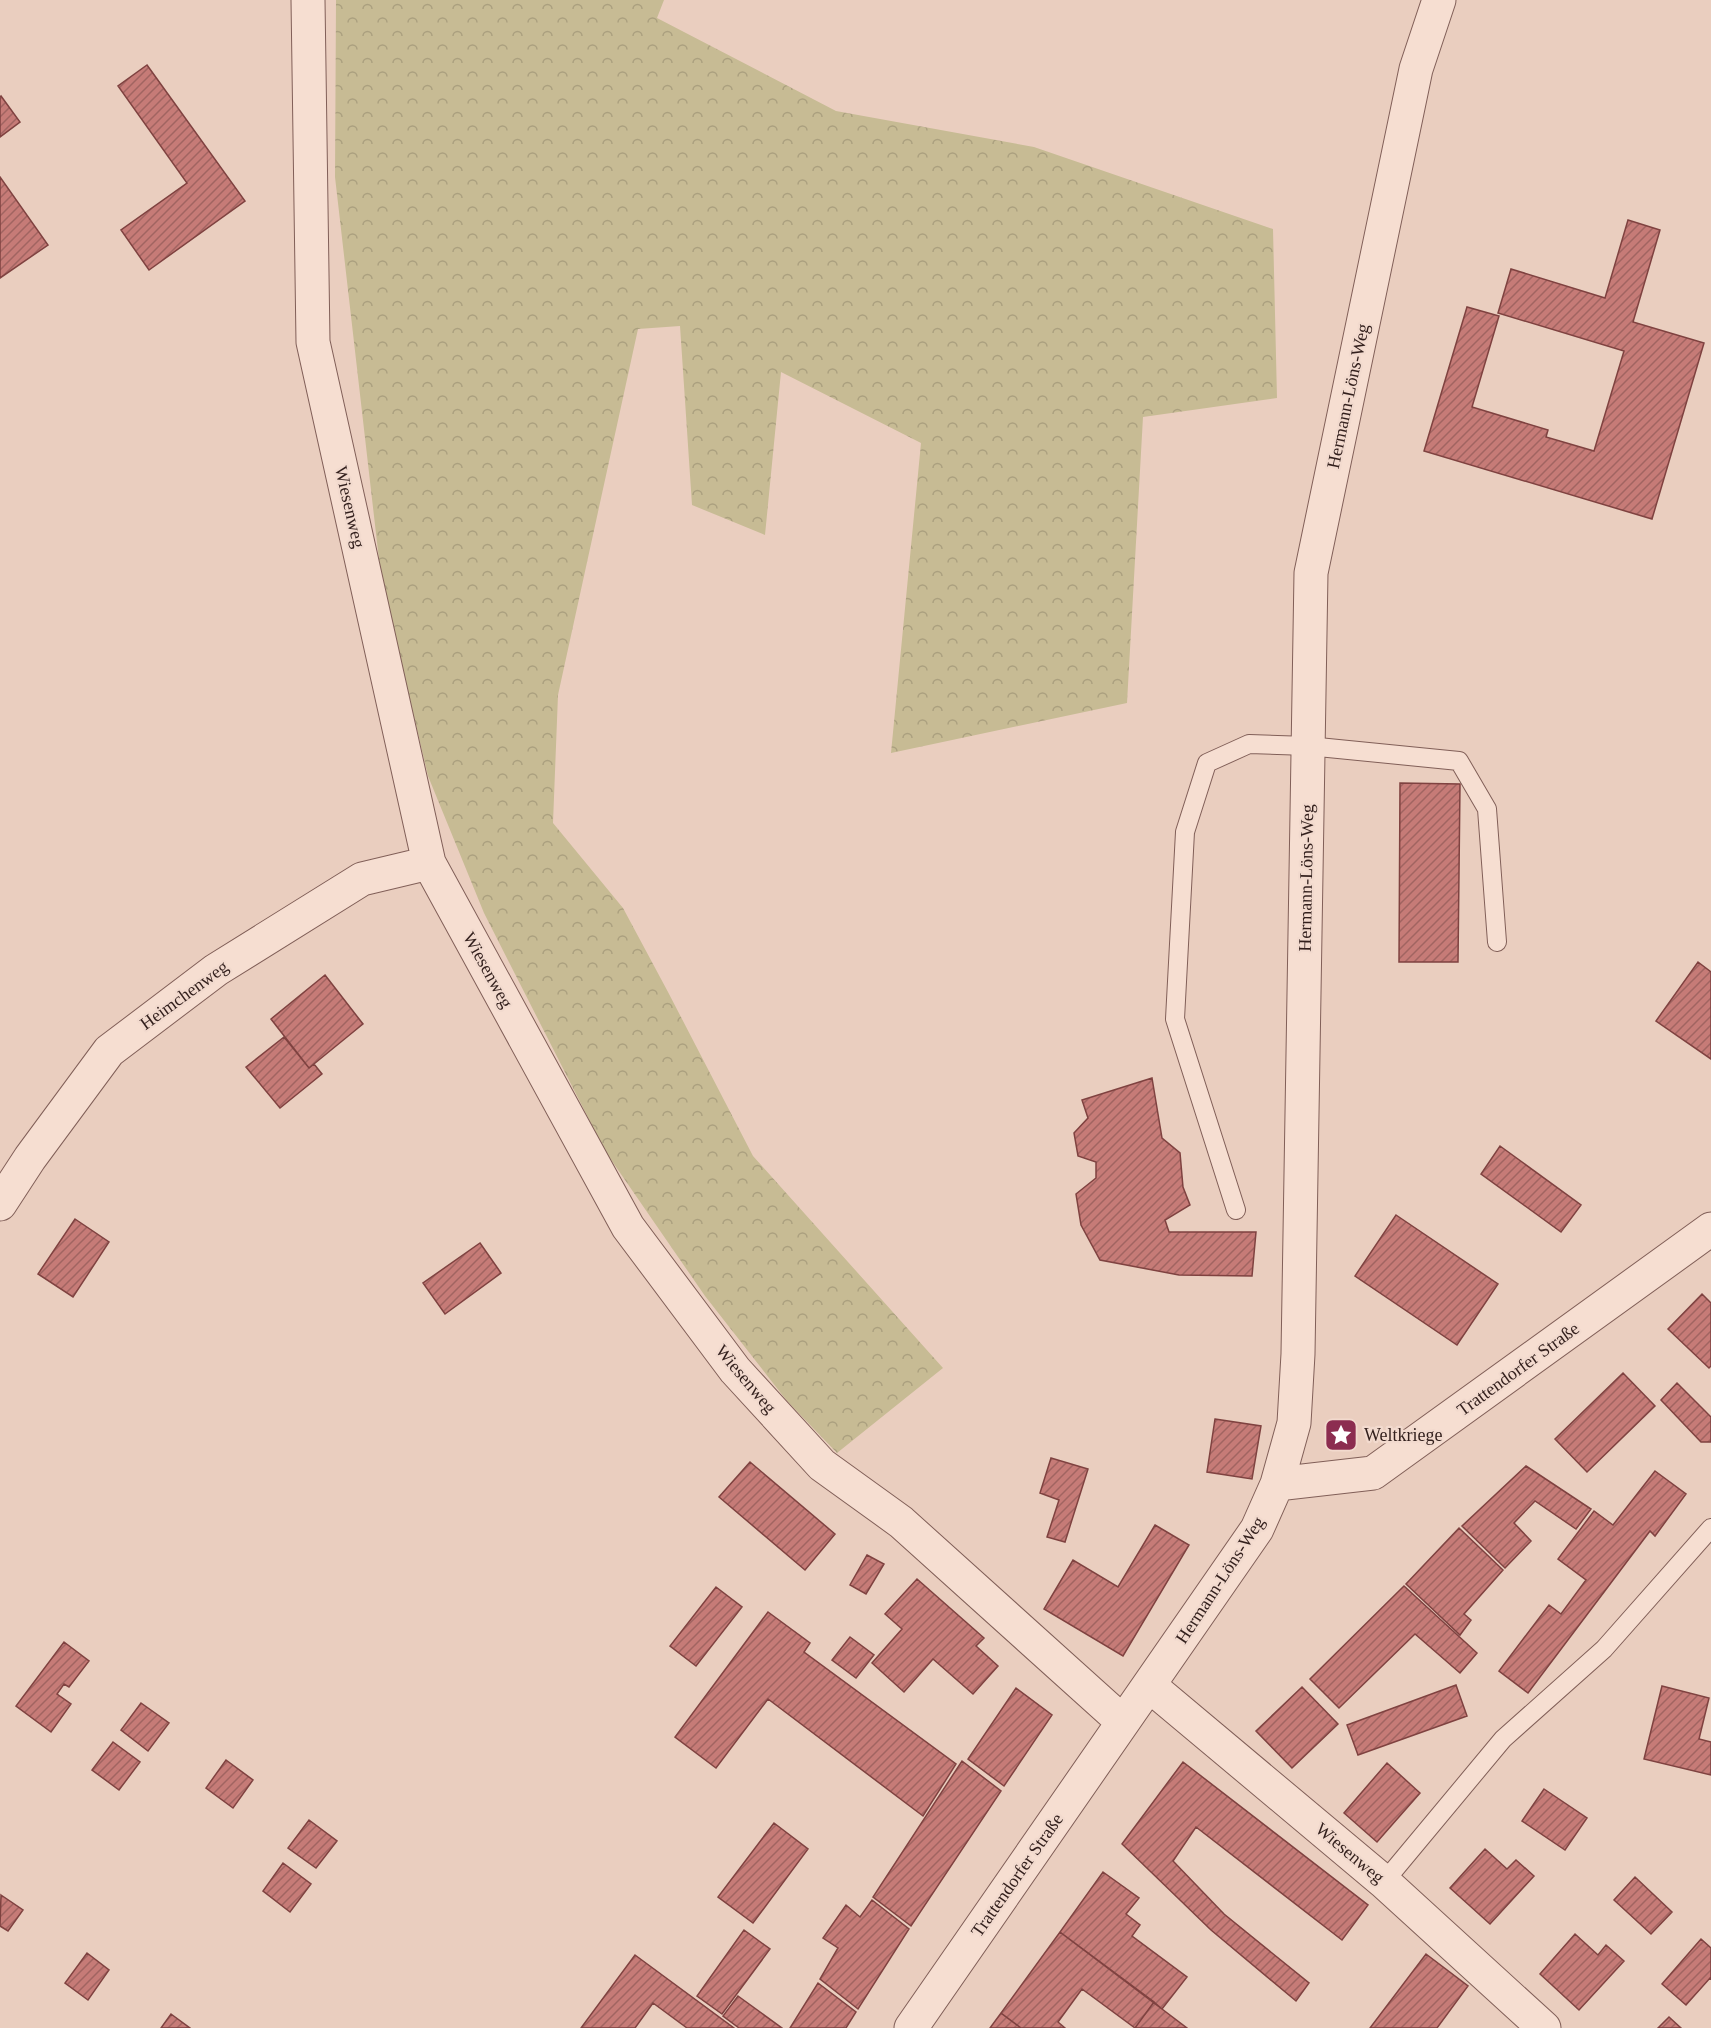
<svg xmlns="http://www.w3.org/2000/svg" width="1711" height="2028" viewBox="0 0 1711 2028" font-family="'Times New Roman',serif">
	<defs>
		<pattern id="forest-crowns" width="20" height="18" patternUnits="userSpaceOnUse" patternTransform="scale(1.5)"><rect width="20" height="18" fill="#c7bb94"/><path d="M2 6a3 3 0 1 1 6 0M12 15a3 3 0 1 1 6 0" fill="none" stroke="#aba07f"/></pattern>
		<pattern id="building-hatch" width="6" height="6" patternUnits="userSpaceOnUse" patternTransform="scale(1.5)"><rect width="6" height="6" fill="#c67b77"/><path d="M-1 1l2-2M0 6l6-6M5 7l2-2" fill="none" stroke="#a16461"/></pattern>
	</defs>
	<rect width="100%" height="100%" fill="#eacebf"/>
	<!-- forest -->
	<path fill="url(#forest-crowns)" d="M 336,0 L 664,0 L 657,18 L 836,111 L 1034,147 L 1273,229 L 1277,398 L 1143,417 L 1127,703 L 891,753 L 921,443 L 781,372 L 765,535 L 692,505 L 680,326 L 638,329 L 558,695 L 553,823 L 623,908 L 668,992 L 753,1156 L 943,1368 L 837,1453 L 787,1401 L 705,1296 L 605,1151 L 484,913 L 428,776 L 381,577 L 335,177 Z"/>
	<!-- building -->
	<path fill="url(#building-hatch)" stroke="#7f4240" stroke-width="1.5" d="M 147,65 L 245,201 L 149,270 L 121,230 L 187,183 L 118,86 Z
		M 1,96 L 20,122 L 0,137 L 0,97 Z
		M 0,177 L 48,245 L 0,278 Z
		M 1628,220 L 1660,230 L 1633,322 L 1704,343 L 1652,519 L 1424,451 L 1467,307 L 1499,316 L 1472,407 L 1548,430 L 1546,437 L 1594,451 L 1624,351 L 1498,313 L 1511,269 L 1605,298 Z
		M 1400,783 L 1460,784 L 1458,962 L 1399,962 Z
		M 1698,962 L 1711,972 L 1711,1059 L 1656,1021 Z
		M 325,975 L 363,1024 L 309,1068 L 271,1019 Z
		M 284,1037 L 309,1068 L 314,1064 L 322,1074 L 280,1108 L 246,1067 Z
		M 1152,1078 L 1162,1138 L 1180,1153 L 1183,1187 L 1190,1205 L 1165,1220 L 1169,1232 L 1256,1232 L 1252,1276 L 1179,1275 L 1100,1260 L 1081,1225 L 1076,1194 L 1096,1178 L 1096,1162 L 1078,1156 L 1074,1133 L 1088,1118 L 1082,1100 Z
		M 1500,1146 L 1581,1205 L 1561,1232 L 1481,1174 Z
		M 1396,1215 L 1498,1284 L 1457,1345 L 1355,1276 Z
		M 75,1219 L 109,1242 L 73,1297 L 38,1274 Z
		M 480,1243 L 501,1273 L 445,1314 L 423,1283 Z
		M 1702,1294 L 1711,1303 L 1711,1366 L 1709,1368 L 1668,1329 Z
		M 1623,1373 L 1655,1406 L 1587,1472 L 1555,1439 Z
		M 1677,1383 L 1711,1417 L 1711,1442 L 1701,1442 L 1661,1400 Z
		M 1215,1419 L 1261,1426 L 1252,1479 L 1207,1472 Z
		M 1051,1458 L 1088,1469 L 1065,1542 L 1047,1537 L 1059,1500 L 1040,1493 Z
		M 750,1462 L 835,1534 L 805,1570 L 719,1497 Z
		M 1526,1466 L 1591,1509 L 1576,1529 L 1535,1501 L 1514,1523 L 1531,1541 L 1505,1568 L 1462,1526 Z
		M 1655,1471 L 1686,1494 L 1655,1536 L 1650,1531 L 1528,1693 L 1499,1671 L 1549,1605 L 1561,1614 L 1586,1580 L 1558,1559 L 1594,1511 L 1613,1525 Z
		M 1155,1525 L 1189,1545 L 1123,1656 L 1044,1609 L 1073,1560 L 1118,1587 Z
		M 1459,1528 L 1503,1570 L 1464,1614 L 1471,1620 L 1460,1635 L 1406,1584 Z
		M 867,1555 L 884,1564 L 866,1594 L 850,1585 Z
		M 917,1579 L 984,1638 L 976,1646 L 998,1666 L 973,1694 L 933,1659 L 904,1692 L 872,1663 L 902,1629 L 885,1614 Z
		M 1404,1586 L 1477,1653 L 1460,1673 L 1415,1634 L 1339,1708 L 1310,1679 Z
		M 716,1587 L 742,1607 L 696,1666 L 670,1646 Z
		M 768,1612 L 810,1643 L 804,1652 L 956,1764 L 923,1816 L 768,1699 L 716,1768 L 675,1737 Z
		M 850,1637 L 874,1655 L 856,1678 L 832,1660 Z
		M 64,1642 L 89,1661 L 69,1687 L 64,1684 L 57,1694 L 71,1704 L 51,1732 L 16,1706 Z
		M 1456,1685 L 1467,1716 L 1358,1755 L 1347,1725 Z
		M 1662,1686 L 1709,1698 L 1699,1739 L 1711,1742 L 1711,1775 L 1644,1759 Z
		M 1302,1687 L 1338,1724 L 1292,1768 L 1256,1731 Z
		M 1016,1688 L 1052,1715 L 1004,1786 L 968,1759 Z
		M 141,1703 L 169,1723 L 148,1751 L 121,1730 Z
		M 113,1742 L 140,1762 L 119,1790 L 92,1770 Z
		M 226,1760 L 253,1780 L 233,1808 L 206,1788 Z
		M 962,1761 L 1001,1791 L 911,1926 L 873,1897 Z
		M 1183,1762 L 1368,1905 L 1342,1940 L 1196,1827 L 1173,1861 L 1224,1914 L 1309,1983 L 1296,2001 L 1211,1930 L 1122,1844 Z
		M 1387,1763 L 1420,1793 L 1377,1842 L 1344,1813 Z
		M 1544,1789 L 1587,1818 L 1565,1850 L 1522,1821 Z
		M 309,1820 L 337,1841 L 316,1868 L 288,1848 Z
		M 774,1823 L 808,1849 L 753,1923 L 718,1897 Z
		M 1485,1849 L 1507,1869 L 1516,1860 L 1534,1876 L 1490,1924 L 1450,1888 Z
		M 283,1863 L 311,1884 L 290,1912 L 263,1891 Z
		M 1103,1872 L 1139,1898 L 1126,1914 L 1140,1925 L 1132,1936 L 1187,1977 L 1162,2009 L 1060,1932 Z
		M 1635,1877 L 1672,1912 L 1651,1934 L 1614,1900 Z
		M 1,1895 L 23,1910 L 8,1931 L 0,1926 Z
		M 872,1900 L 909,1929 L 858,2009 L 820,1979 L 838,1948 L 823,1938 L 846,1905 L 860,1917 Z
		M 744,1930 L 770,1949 L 722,2014 L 697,1996 Z
		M 1060,1932 L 1154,2002 L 1135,2028 L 1082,1989 L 1058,2022 L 1065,2028 L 1021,2028 L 1001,2013 Z
		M 1575,1934 L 1598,1955 L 1606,1945 L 1624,1961 L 1579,2010 L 1540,1974 Z
		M 1701,1939 L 1711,1948 L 1711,1979 L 1710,1978 L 1686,2005 L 1662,1984 Z
		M 87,1953 L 109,1970 L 88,2000 L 65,1983 Z
		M 1426,1954 L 1468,1986 L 1437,2028 L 1370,2028 Z
		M 635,1955 L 734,2028 L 687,2028 L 653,2003 L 635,2028 L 581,2028 Z
		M 818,1983 L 856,2012 L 846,2028 L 790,2028 Z
		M 738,1996 L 782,2028 L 739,2028 L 723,2016 Z
		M 1154,2002 L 1162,2009 L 1187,2028 L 1135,2028 Z
		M 1001,2013 L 1021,2028 L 990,2028 Z
		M 171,2014 L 190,2028 L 161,2028 Z
		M 1669,2017 L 1681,2028 L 1658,2028 Z"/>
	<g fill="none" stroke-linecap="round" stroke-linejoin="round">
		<!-- service casing -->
		<g stroke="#815f58" stroke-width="20">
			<path id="service" d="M 1236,1210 L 1175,1019 L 1185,832 L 1207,763 L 1249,744 L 1308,746 L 1459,761 L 1487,809 L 1497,942
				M 1384,1882 L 1503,1739 L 1604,1649 L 1711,1528"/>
		</g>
		<!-- minor casing -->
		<g stroke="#815f58" stroke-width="35">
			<path id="minor" d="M 308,0 L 313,342 L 429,863 L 628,1227 L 735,1370 L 822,1465 L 901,1522 L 1123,1722
				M 0,1204 L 30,1158 L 109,1051 L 216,970 L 362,879 L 429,863
				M 1277,1484 L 1373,1473 L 1711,1229
				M 1150,1686 L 1384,1882 L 1544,2028
				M 911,2028 L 1257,1529 L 1277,1484 L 1294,1423 L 1298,1354 L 1311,573 L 1416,69 L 1439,0"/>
		</g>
		<!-- service -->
		<use href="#service" stroke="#f6ded1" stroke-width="18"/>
		<!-- minor -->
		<use href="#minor" stroke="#f6ded1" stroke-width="33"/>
	</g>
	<!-- icons -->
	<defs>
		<g id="sight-square" transform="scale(1.725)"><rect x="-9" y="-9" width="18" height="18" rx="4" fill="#8c2d50" stroke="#f2dace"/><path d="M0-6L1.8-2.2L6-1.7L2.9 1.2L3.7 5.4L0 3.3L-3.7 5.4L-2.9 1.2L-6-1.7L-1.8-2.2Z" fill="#fff"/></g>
	</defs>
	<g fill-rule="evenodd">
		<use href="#sight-square" x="1341" y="1435"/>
	</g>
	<g text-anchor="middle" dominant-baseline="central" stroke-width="4.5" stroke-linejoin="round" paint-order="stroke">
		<!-- street labels -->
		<g font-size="18" fill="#321f1c" stroke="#f2dace">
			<text transform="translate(1348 396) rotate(-78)">Hermann-Löns-Weg</text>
			<text transform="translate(350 507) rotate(77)">Wiesenweg</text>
			<text transform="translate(1306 878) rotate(-89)">Hermann-Löns-Weg</text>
			<text transform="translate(488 970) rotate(61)">Wiesenweg</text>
			<text transform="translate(184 995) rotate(-36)">Heimchenweg</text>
			<text transform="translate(1518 1369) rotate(-36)">Trattendorfer Straße</text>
			<text transform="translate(746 1379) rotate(50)">Wiesenweg</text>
			<text transform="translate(1220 1580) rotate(-57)">Hermann-Löns-Weg</text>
			<text transform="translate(1350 1853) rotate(40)">Wiesenweg</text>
			<text transform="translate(1017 1875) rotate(-55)">Trattendorfer Straße</text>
		</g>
		<!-- poi labels -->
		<g font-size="18" fill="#321f1c" stroke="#f2dace" text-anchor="start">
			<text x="1364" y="1435">Weltkriege</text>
		</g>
	</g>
</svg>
